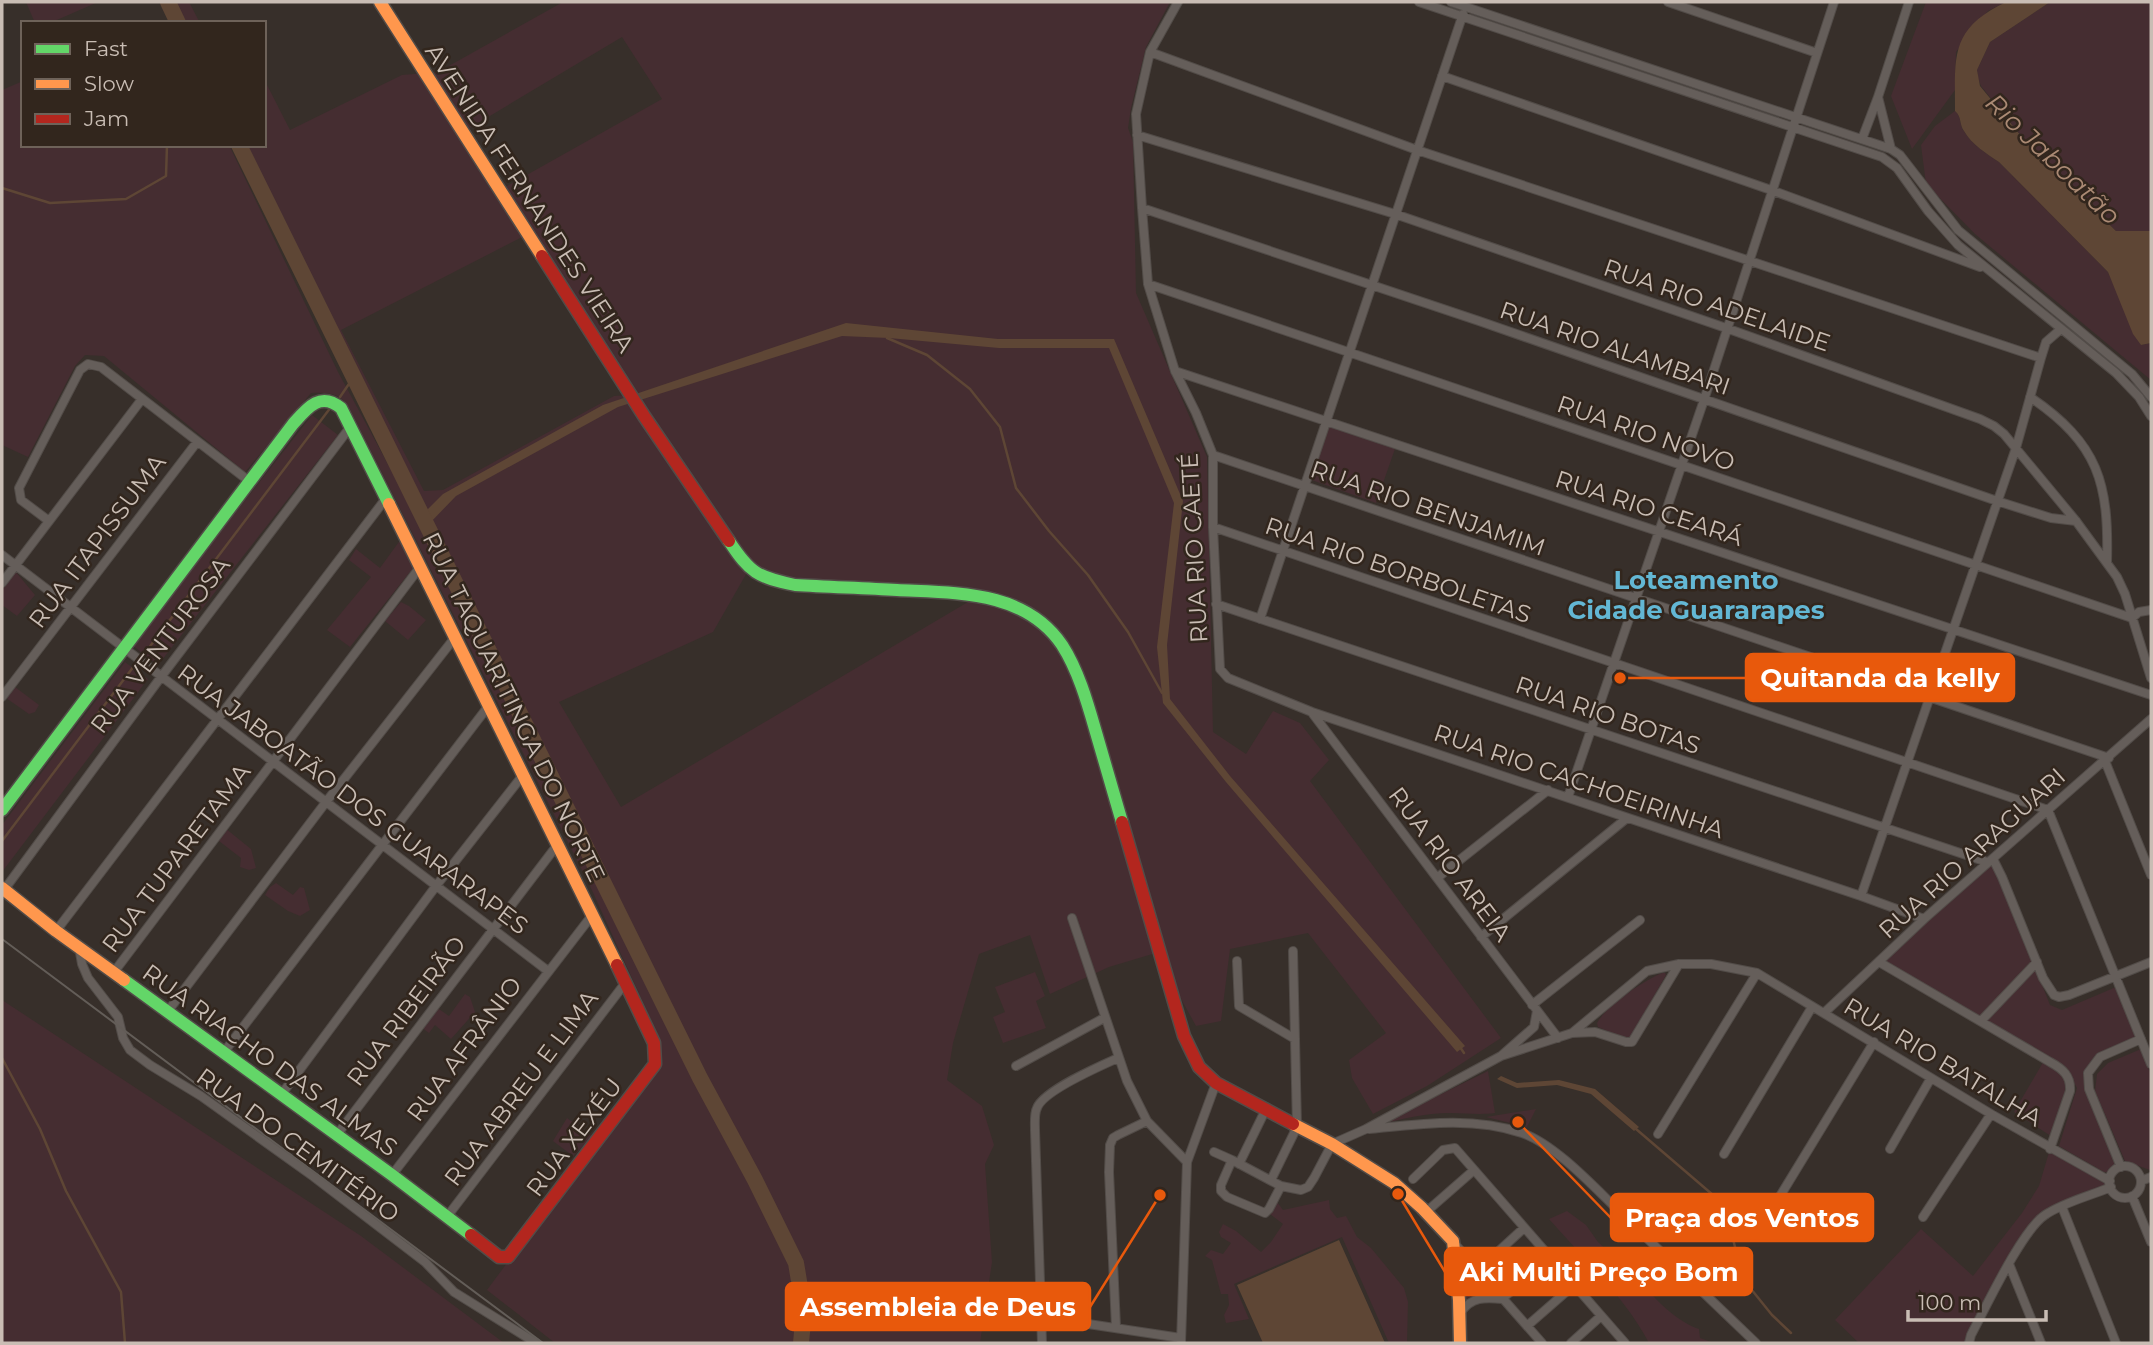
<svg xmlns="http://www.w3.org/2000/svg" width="2153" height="1345" viewBox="0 0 2153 1345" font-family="Montserrat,sans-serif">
	<rect width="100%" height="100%" fill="#372f2a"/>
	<!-- green -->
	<path fill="#452d31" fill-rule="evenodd" d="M 26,2 L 98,2 L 50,23 L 35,23 Z
		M 168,2 L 189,2 L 200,23 L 178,23 Z
		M 563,2 L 1170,2 L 1146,47 L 1131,108 L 1128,128 L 1133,142 L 1136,293 L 1207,457 L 1213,732 L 1246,754 L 1273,711 L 1300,723 L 1329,760 L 1310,781 L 1501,1038 L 1427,1086 L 1373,1114 L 1352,1078 L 1349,1060 L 1386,1033 L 1308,933 L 1230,949 L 1221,1021 L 1196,1026 L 1164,968 L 1159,952 L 1109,967 L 1050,994 L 1030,935 L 979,954 L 953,1043 L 947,1080 L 982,1106 L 994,1145 L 985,1164 L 992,1262 L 980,1343 L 555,1343 L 487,1290 L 660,1057 L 661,1042 L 590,886 L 350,409 C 341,393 328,392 311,393 L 245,472 L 104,356 L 85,355 L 75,366 L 28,457 L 2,445 L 2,90 L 23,81 L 23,145 L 229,145 L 338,372 L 422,527 L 593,870 L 578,831 L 239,145 L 264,145 L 264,79 L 290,130 L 402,75 L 438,72 ZM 622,37 L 662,99 L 500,190 L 463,132 ZM 528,234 L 629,395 L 614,396 L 443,490 L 424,491 L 341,330 ZM 749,569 L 795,585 L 997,600 L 968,602 L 621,807 L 559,702 L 713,632 Z
		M 1926,2 L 2006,2 L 1988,11 L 1956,52 L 1955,90 L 1912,149 L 1891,96 Z
		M 2050,2 L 2151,2 L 2151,231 L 2116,231 L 2035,153 L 1981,86 L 1978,78 L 1977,70 L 1990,42 Z
		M 1955,111 C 1962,117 1959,124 1964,131 C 1972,145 1987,154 1999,162 L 2108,272 L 2141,345 L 2151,343 L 2151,380 L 1975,234 L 1926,184 L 1921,145 L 1935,126 Z
		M 312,415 L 338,435 L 158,665 L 132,645 Z
		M 1328,423 L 1396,446 L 1376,503 L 1309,479 Z
		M 401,539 L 414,567 L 350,647 L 327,630 L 371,577 L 349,560 L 356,549 L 380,568 Z
		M 15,571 L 35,595 L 17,616 L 2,605 L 2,584 Z
		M 401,602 L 409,606 L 426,620 L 408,640 L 385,621 Z
		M 125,662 L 148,679 L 2,872 L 2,825 Z
		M 15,687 L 39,705 L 35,712 L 29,714 L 6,698 Z
		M 225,828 L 251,849 L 256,868 L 249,870 L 240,867 L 241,858 L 219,841 Z
		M 1993,859 L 2037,962 L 1981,1021 L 1879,962 Z
		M 276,883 L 293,895 L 300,887 L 304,888 L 310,910 L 300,916 L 288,911 L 265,895 L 270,887 Z
		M 2035,967 L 2050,1005 L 2062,1010 L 2116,987 L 2138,1037 L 2087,1066 L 2086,1087 L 2115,1160 L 2114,1167 L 2109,1172 L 2104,1172 L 2059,1146 L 2077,1088 L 2070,1075 L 2071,1083 L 2054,1138 L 2014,1112 L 2045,1059 L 1984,1020 Z
		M 1035,972 L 1045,996 L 1036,1001 L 1046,1028 L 1003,1043 L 993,1017 L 1005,1012 L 995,987 Z
		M 1662,973 L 1665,973 L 1666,975 L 1629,1040 L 1598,1027 L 1597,1023 C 1607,1005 1643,981 1662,973 Z
		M 465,994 L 470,997 L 475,1012 L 451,1039 L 435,1025 L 429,1033 L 421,1027 L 436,1007 L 449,1016 Z
		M 2,1000 L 361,1236 L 504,1343 L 2,1343 Z
		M 2141,1049 L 2151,1075 L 2150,1170 L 2125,1161 L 2095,1091 L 2097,1074 L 2108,1063 Z
		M 1488,1071 L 1495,1113 C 1479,1115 1466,1113 1450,1113 C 1425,1113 1402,1119 1378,1125 Z
		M 1536,1109 L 1527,1127 L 1486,1117 Z
		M 567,1118 L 593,1137 L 573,1156 L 553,1141 Z
		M 2050,1149 L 2110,1181 L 2111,1187 L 2045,1215 L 2027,1234 L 1969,1343 L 1859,1343 L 1835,1320 L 1921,1229 L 1973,1276 L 2022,1213 L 2039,1186 Z
		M 1329,1200 L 1330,1209 L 1337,1218 L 1346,1216 L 1357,1237 L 1371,1248 L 1404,1288 L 1408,1302 L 1407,1343 L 1389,1343 L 1342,1237 L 1234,1284 L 1249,1319 L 1226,1323 L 1224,1315 L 1229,1305 L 1228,1294 L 1221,1294 L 1212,1260 L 1205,1256 L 1211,1250 L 1223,1254 L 1231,1243 L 1221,1237 L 1219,1232 L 1223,1224 L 1236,1231 L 1261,1252 L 1271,1242 L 1283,1224 L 1270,1214 L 1277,1202 L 1283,1210 Z
		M 1567,1211 L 1586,1225 L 1598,1242 L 1614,1257 L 1626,1254 C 1639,1263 1635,1271 1643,1283 C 1654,1300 1681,1324 1699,1329 L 1700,1338 L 1714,1343 L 1649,1343 C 1624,1296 1584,1259 1549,1219 Z
		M 1461,1257 L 1495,1296 L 1476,1294 L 1464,1300 Z"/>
	<!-- water -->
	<path fill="#5e4635" d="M 2006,2 L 2050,2 L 1990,42 L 1977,70 L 1980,86 L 2035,153 L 2116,231 L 2151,231 L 2151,343 L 2141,345 L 2133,334 L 2108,272 L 1999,162 C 1987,154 1972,145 1964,131 C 1959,124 1962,117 1955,111 C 1955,55 1950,29 2006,2 Z
		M 846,323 L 998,339 L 1114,339 L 1183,501 L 1167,645 L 1170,699 L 1230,776 L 1465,1046 L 1457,1052 L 1226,782 L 1163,703 L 1157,647 L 1174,503 L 1109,348 L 999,348 L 889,338 L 842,336 L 618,407 L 456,496 L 427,526 L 421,516 L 443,494 L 603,405 Z
		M 1501,1076 L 1517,1083 L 1559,1080 L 1595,1089 L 1639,1127 L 1634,1131 L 1591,1094 L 1557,1085 L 1517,1088 L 1497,1079 Z
		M 1339,1240 L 1385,1343 L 1263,1343 L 1237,1285 Z"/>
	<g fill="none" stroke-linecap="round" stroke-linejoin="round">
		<!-- stream -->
		<path stroke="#5e4635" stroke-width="2.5" d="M 171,23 L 171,8
			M 2,188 L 50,203 L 126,199 L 166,176 L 167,145
			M 887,338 L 927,355 L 970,389 L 1000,427 L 1016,488 L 1049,531 L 1088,575 L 1128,632 L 1162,693
			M 340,397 L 353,378
			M 145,653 L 331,407
			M 2,841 L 137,662
			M 1460,1047 L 1464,1053
			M 2,1058 L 40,1129 L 66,1191 L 121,1292 L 125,1343
			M 1636,1129 L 1727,1207 L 1733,1239 L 1743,1279 L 1772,1315 L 1791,1333"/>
		<!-- river -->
		<path stroke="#5e4635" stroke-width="16" d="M 168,2 L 178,23
			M 239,145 L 700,1078 L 755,1180 L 796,1263 L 804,1311 L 801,1343"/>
		<!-- street casing -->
		<g stroke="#524c48" stroke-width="10">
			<path id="street" d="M 1178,2 L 1150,52 L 1136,114 L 1142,208 L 1148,284 L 1175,371 L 1196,413 L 1213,455 L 1213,527 L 1220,669 L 1228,678 L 1312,712 L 1861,896 L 1924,919
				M 1419,2 L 1882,157 L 1897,168 L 1928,211 L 1958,245 L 2116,373 L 2139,397 L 2151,416
				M 1451,2 L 1891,149 L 1900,155 L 1958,230 L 2132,374 L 2151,397
				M 1668,2 L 1817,53
				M 1150,52 L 1417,150 L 2041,358 L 2016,448 L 1861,896
				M 1442,76 L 1771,190 L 1980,267
				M 1137,135 L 1395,214 L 1726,328 L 1980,419 L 1994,426 L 2004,434 L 2076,521 L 2117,577 L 2125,594 L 2151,678
				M 1862,139 L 1878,97
				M 1891,149 L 1878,97 L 1909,2
				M 1142,208 L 1479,321 L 1997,501 L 2051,518 L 2076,521
				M 1148,284 L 2132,618 L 2139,612 L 2151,610
				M 2041,358 L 2046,342 L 2061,329
				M 1175,371 L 2151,695
				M 2030,397 C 2099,444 2109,483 2107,563
				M 1213,455 L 2109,758
				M 49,521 L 21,500 L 19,488 L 80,370 L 88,364 L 101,367 L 249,481
				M 1213,527 L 2048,810 L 2151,1064
				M 2,555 L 548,971
				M 2,583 L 142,399
				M 1216,604 L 1987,862
				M 1260,619 L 1463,14
				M 2,697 L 197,442
				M 1313,714 L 1558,1038
				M 2105,761 L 2151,875
				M 1568,797 L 1704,400 L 1834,2
				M 1993,859 L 2002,877 L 2043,978 L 2054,995 L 2059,997 L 2069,995 L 2151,962
				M 1437,878 L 1548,790
				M 4,890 L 161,677 L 351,426
				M 1072,918 L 1127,1081 L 1147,1121 L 1187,1162
				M 56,931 L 387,497
				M 1481,937 L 1627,818
				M 79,947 L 82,964 L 88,978 L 118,1017 L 123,1038 L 130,1050 L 150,1065 L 201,1096 L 314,1177 L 425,1262 L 454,1292 L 536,1343
				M 1237,961 L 1239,1006 L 1295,1039
				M 1879,962 L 2050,1062 C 2063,1069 2071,1076 2070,1091 L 2050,1149
				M 114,972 L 420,567
				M 1532,1005 L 1640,920
				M 168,1011 L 326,802 L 456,636
				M 1824,1013 L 1924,919 L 2151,719
				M 1981,1021 L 2037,962
				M 1572,1033 L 1595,1032 L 1626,1042 L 1632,1042 L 1679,964
				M 224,1052 L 490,704
				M 1501,1056 L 1572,1033 L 1647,971 L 1679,964 L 1711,964 L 1757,973 L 1991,1114 L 2110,1181
				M 1016,1066 L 1104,1018
				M 281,1095 L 436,886 L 523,775
				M 1369,1129 C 1419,1124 1473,1116 1522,1133 C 1555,1144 1596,1189 1621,1213 C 1666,1257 1711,1300 1756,1343
				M 1658,1134 L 1757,973
				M 336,1136 L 558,844
				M 1890,1149 L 1931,1078
				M 1214,1152 L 1232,1160
				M 1724,1154 L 1812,1007
				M 1239,1164 L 1265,1111
				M2109 1182a16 16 0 1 1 32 0a16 16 0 1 1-32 0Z
				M 2121,1167 L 2089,1089 L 2088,1073 L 2100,1057 L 2141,1039
				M 392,1175 L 593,914
				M 1413,1179 L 1443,1150 L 1455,1148 L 1625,1343
				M 1271,1180 L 1297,1127 L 1293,951
				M 2141,1181 L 2151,1177
				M 1281,1186 L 1269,1209 L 1265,1213 L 1227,1197 L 1221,1191 L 1221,1185 L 1232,1160 L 1281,1186 L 1301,1190 L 1308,1187 L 1314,1178 L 1332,1144 L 1366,1129 L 1501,1056 L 1534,1027 L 1537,1011
				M 2132,1196 L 2151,1242
				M 2062,1207 L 2116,1343
				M 1426,1212 L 1474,1170
				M 1923,1217 L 1991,1114
				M 446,1218 L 626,982
				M 1760,1229 L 1874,1042
				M 1454,1243 L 1542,1343
				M 2009,1264 L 2041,1343
				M 1477,1271 L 1524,1228
				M 1461,1312 C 1471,1297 1485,1297 1502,1299 L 1550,1257
				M 1042,1317 L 1181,1338
				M 1527,1326 L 1574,1285
				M 1116,1327 L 1109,1172 L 1110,1145 L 1113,1138 L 1118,1135 L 1147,1121
				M 1042,1343 L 1035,1130 C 1035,1123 1034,1114 1037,1108 C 1043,1091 1100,1066 1118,1058
				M 1181,1343 L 1187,1162 L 1216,1083
				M 1571,1343 L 1601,1316
				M 1969,1343 L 1971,1335 C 1986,1307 2022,1230 2045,1215 C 2064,1202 2090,1196 2111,1187"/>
		</g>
		<!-- fast casing -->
		<g stroke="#524c48" stroke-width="15">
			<path id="fast" d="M 729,541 C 750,573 757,577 795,585 C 829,587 863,588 897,590 C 955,593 1025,590 1062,645 C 1078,670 1087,701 1095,729 C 1104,760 1113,791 1122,822
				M 2,810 L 293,424 C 307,408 320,391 341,408 L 389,504
				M 124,980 L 392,1175 L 471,1235"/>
		</g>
		<!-- slow casing -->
		<g stroke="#524c48" stroke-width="15">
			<path id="slow" d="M 380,2 L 542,256
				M 389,504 L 617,965
				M 2,888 L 56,931 L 124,980
				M 1293,1124 L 1332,1144 L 1394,1183 L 1422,1208 L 1453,1241 L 1459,1300 L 1460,1343"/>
		</g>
		<!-- jam casing -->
		<g stroke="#524c48" stroke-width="15">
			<path id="jam" d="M 542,256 L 644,416 L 729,541
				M 1122,822 L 1184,1036 L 1199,1067 L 1216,1083 L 1293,1124
				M 471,1235 L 499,1257 L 508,1257 L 655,1064 L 654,1043 L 617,965"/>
		</g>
		<!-- street -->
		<use href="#street" stroke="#655e5a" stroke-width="8"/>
		<!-- fast -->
		<use href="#fast" stroke="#63d668" stroke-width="12"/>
		<!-- slow -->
		<use href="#slow" stroke="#ff974d" stroke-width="12"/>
		<!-- jam -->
		<use href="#jam" stroke="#b3261e" stroke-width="12"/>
		<!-- tram -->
		<path stroke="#635d58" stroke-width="2" d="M 2,939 L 543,1343"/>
	</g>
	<g text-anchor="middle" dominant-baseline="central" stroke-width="5" stroke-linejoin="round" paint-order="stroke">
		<!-- street labels -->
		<g font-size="24" fill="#c9bdb4" stroke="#32261d">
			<text transform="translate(530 198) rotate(57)">AVENIDA FERNANDES VIEIRA</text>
			<text transform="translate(1717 305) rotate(19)">RUA RIO ADELAIDE</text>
			<text transform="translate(1615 348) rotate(19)">RUA RIO ALAMBARI</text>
			<text transform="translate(1646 433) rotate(19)">RUA RIO NOVO</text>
			<text transform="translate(1428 508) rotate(19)">RUA RIO BENJAMIM</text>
			<text transform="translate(1649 508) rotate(18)">RUA RIO CEARÁ</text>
			<text transform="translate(97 541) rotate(-53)">RUA ITAPISSUMA</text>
			<text transform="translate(1194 548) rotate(-93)">RUA RIO CAETÉ</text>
			<text transform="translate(1398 570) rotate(19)">RUA RIO BORBOLETAS</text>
			<text transform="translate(160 645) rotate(-53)">RUA VENTUROSA</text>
			<text transform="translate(514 707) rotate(64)">RUA TAQUARITINGA DO NORTE</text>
			<text transform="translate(1608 715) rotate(19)">RUA RIO BOTAS</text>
			<text transform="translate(1579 781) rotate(19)">RUA RIO CACHOEIRINHA</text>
			<text transform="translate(353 799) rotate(37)">RUA JABOATÃO DOS GUARARAPES</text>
			<text transform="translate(1972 853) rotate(-42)">RUA RIO ARAGUARI</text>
			<text transform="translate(176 858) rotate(-53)">RUA TUPARETAMA</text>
			<text transform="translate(1450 864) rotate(53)">RUA RIO AREIA</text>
			<text transform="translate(406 1011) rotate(-53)">RUA RIBEIRÃO</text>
			<text transform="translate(464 1049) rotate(-53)">RUA AFRÂNIO</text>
			<text transform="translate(270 1060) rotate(36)">RUA RIACHO DAS ALMAS</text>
			<text transform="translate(1943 1062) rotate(31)">RUA RIO BATALHA</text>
			<text transform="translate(521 1088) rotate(-53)">RUA ABREU E LIMA</text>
			<text transform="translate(574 1137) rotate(-53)">RUA XEXÉU</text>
			<text transform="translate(298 1145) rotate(36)">RUA DO CEMITÉRIO</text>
		</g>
		<!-- water labels -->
		<g font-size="26" font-style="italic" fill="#ab8a74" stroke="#32261d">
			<text transform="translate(2053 159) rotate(44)">Rio Jaboatão</text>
		</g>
		<!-- neighbourhood labels -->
		<g font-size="26" font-weight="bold" fill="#63b7d4" stroke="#32261d">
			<text x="1696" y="580">Loteamento<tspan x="1696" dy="30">Cidade Guararapes</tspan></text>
		</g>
	</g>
	<!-- callouts -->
	<path fill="none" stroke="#e8590c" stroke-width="2.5" d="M1620 678L1746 678M1518 1122L1611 1218M1398 1194L1445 1272M1160 1195L1090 1307"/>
	<g fill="#e8590c" stroke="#32261d" stroke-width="2.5">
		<circle cx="1620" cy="678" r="7"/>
		<circle cx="1518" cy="1122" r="7"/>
		<circle cx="1398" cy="1194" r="7"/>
		<circle cx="1160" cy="1195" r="7"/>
	</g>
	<g fill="#e8590c" stroke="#e8590c" stroke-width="2.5">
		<rect x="1746" y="654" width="268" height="47" rx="7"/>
		<rect x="1611" y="1194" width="262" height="47" rx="7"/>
		<rect x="1445" y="1248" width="307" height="47" rx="7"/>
		<rect x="786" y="1283" width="304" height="47" rx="7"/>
	</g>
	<g font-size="26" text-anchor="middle" font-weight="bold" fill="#fff">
		<text x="1880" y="687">Quitanda da kelly</text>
		<text x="1742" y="1227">Praça dos Ventos</text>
		<text x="1599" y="1281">Aki Multi Preço Bom</text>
		<text x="938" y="1316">Assembleia de Deus</text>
	</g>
	<!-- border -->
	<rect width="2153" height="1345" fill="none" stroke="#c9bdb4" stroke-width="7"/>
	<!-- legend -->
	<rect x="21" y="21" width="245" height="126" fill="#32261d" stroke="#6e6259" stroke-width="2"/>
	<rect x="35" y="44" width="35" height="10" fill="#63d668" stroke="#6e6259" stroke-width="2"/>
	<text x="84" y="56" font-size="21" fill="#c9bdb4">Fast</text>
	<rect x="35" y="79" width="35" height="10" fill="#ff974d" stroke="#6e6259" stroke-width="2"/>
	<text x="84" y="91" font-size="21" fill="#c9bdb4">Slow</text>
	<rect x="35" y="114" width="35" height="10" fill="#b3261e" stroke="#6e6259" stroke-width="2"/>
	<text x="84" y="126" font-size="21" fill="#c9bdb4">Jam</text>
	<!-- scale -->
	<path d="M1908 1310v10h138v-10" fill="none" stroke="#c9bdb4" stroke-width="3.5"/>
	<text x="1918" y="1310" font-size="21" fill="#c9bdb4" stroke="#32261d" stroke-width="5" paint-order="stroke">100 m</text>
</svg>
